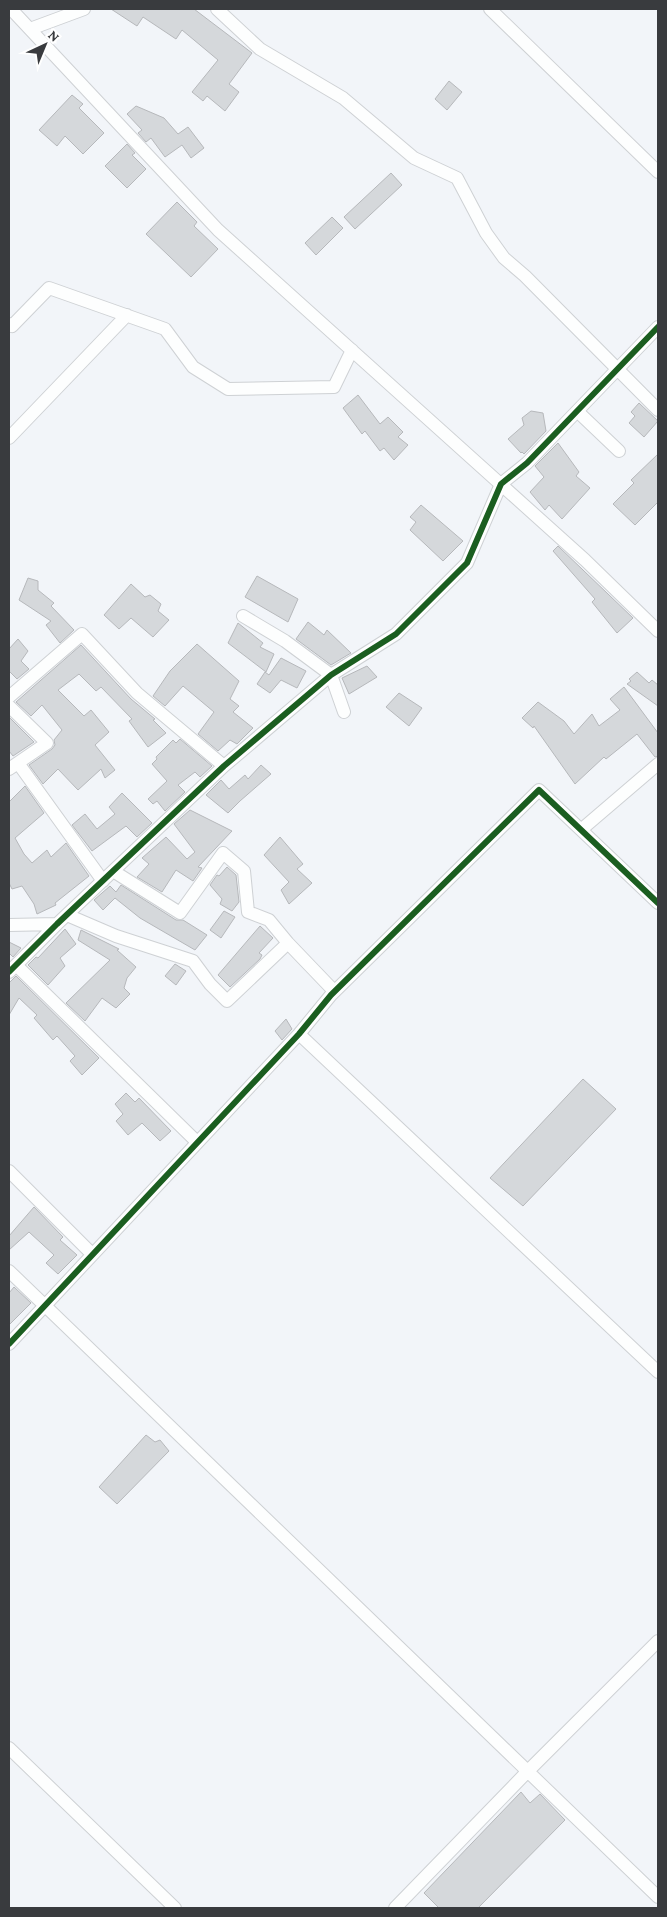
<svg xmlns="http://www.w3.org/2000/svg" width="667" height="1917" viewBox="0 0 667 1917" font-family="'Crimson Pro',serif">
	<rect width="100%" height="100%" fill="#f2f5f9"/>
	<!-- building -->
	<path fill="#d5d8db" stroke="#b6b8bb" d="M 111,9 L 194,9 L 252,53 L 229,84 L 239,92 L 225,111 L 207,96 L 203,101 L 192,92 L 218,60 L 182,30 L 176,39 L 143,17 L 137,26 Z
		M 449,81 L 462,92 L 447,110 L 435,99 Z
		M 72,95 L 83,104 L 79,108 L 104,133 L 83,154 L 65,136 L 57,146 L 39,130 Z
		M 136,106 L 164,118 L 178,134 L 188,127 L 204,148 L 191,158 L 182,145 L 165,157 L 151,138 L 146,142 L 138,133 L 142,130 L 127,114 Z
		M 127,144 L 135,153 L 132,155 L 146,169 L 127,188 L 105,166 Z
		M 391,173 L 402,185 L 355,229 L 344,217 Z
		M 177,202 L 197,222 L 194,226 L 218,249 L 191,277 L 146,234 Z
		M 332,217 L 343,228 L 316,255 L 305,243 Z
		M 358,395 L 380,424 L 388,417 L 403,432 L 398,437 L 408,445 L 394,460 L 384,448 L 380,451 L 365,431 L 362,434 L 343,408 Z
		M 639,403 L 658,421 L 644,437 L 629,423 L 635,416 L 631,412 Z
		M 531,411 L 543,413 L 546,431 L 524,454 L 522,452 L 521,453 L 508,439 L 524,425 L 522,418 Z
		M 558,443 L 579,472 L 576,476 L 590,488 L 562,519 L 549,505 L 545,510 L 530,492 L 544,477 L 535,466 Z
		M 658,454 L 658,502 L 635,525 L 613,504 L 634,483 L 631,480 Z
		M 421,505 L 463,541 L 443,561 L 410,530 L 416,522 L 410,517 Z
		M 558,546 L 633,618 L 617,633 L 592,602 L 595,599 L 553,551 Z
		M 257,576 L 298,599 L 288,622 L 245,597 Z
		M 28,578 L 38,581 L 38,590 L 54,603 L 51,606 L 74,630 L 60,643 L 46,625 L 51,621 L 19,600 Z
		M 131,584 L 145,597 L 150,595 L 161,604 L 158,611 L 169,620 L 153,637 L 131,618 L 119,629 L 104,615 Z
		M 308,622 L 324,635 L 327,630 L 351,653 L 331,665 L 296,639 Z
		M 238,623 L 263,643 L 260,647 L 274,654 L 266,672 L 228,643 Z
		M 18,639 L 28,651 L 21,661 L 29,669 L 17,679 L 9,671 L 9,649 Z
		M 197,644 L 239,681 L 230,699 L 239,706 L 233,712 L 253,728 L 237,744 L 230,740 L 218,751 L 198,734 L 214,712 L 183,686 L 165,706 L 153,696 L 170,671 Z
		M 81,645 L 131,699 L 155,719 L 153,720 L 166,733 L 148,747 L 129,721 L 132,719 L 101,687 L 96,691 L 79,674 L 58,690 L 84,716 L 91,710 L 109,732 L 95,745 L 115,770 L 105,778 L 101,769 L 78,790 L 58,769 L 43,784 L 29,765 L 52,749 L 55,745 L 54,740 L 62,730 L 42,705 L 31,716 L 16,702 Z
		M 281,658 L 306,671 L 297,688 L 281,680 L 270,693 L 257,684 L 265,672 L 269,675 Z
		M 367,666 L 377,677 L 349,694 L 342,678 Z
		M 637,672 L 649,683 L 652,680 L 658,685 L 658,706 L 627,684 L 631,681 L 629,679 Z
		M 624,687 L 658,733 L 658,756 L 655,757 L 637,734 L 606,759 L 604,757 L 575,784 L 534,726 L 533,728 L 522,718 L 538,702 L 564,721 L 574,734 L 592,714 L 599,726 L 620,710 L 610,699 Z
		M 399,693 L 422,708 L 409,726 L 386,707 Z
		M 9,717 L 34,742 L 13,756 L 9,751 Z
		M 180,739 L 212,766 L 200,777 L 195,772 L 178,785 L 185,792 L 165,811 L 157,801 L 153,804 L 148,799 L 167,781 L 152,764 L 157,759 L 156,757 L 173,740 L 176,743 Z
		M 261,765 L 271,774 L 240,801 L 228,813 L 206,795 L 221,780 L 229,789 L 245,775 L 248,779 Z
		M 25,786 L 44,813 L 15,838 L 24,854 L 32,863 L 47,850 L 51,857 L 66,843 L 89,876 L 55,903 L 56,905 L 37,914 L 34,904 L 22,886 L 12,889 L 9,883 L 9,802 Z
		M 122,793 L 152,823 L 137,837 L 126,826 L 92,851 L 72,825 L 85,814 L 97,829 L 115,814 L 109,807 Z
		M 190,810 L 232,831 L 198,867 L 202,868 L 193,881 L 176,870 L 162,892 L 137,877 L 149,864 L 142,858 L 166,837 L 187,859 L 195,852 L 174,824 Z
		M 280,837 L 303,864 L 297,869 L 312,883 L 289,904 L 281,890 L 289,882 L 264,855 Z
		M 227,867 L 236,875 L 239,902 L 232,911 L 220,904 L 222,899 L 210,885 L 217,875 L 219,876 Z
		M 121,885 L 176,920 L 183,920 L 207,935 L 195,950 L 140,918 L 115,898 L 103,910 L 94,900 L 110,886 L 116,892 Z
		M 224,911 L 235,917 L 221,938 L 210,930 Z
		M 260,926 L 273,938 L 259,953 L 262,955 L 260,959 L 230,987 L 218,975 Z
		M 65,929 L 76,944 L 60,958 L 65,966 L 48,985 L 28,965 L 36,957 L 38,958 Z
		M 81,930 L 119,949 L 117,950 L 136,967 L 127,978 L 124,988 L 130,994 L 116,1008 L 102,998 L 85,1021 L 66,1003 L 110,960 L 78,940 Z
		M 9,942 L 21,948 L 13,957 L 9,953 Z
		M 175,964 L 186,971 L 176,985 L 165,976 Z
		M 16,976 L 99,1058 L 82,1075 L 70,1061 L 75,1056 L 57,1036 L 53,1040 L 34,1018 L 37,1015 L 19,998 L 9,1015 L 9,983 Z
		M 286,1019 L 292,1029 L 282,1040 L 275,1031 Z
		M 583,1079 L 616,1109 L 523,1206 L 490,1178 Z
		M 126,1093 L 135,1102 L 139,1098 L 171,1131 L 160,1141 L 142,1123 L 128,1135 L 116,1121 L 123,1114 L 115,1104 Z
		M 34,1207 L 63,1237 L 60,1240 L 77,1255 L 58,1274 L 46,1263 L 54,1255 L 29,1232 L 9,1250 L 9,1236 Z
		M 14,1287 L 31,1303 L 9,1325 L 9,1293 Z
		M 146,1435 L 155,1442 L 160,1440 L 169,1451 L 117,1504 L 99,1487 Z
		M 521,1792 L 530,1803 L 540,1794 L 565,1820 L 478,1908 L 439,1908 L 424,1893 Z"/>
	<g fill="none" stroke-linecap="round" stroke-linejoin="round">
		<!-- street casing -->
		<g stroke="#ced1d4" stroke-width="14">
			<path id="street" d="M 11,9 L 218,230 L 585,560 L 658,631
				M 217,9 L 260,49 L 343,98 L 414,158 L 457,178 L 486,233 L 504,258 L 525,276 L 658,410
				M 490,9 L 658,172
				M 30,29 L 84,9
				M 9,324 L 12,326 L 49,288 L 165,329 L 193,367 L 228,389 L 334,387 L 352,350
				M 577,411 L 619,451
				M 9,438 L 127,315
				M 243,616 L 285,641 L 331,675 L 344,712
				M 9,697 L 82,634 L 137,693 L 224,766
				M 9,706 L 47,743 L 9,769
				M 18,763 L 103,881
				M 582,829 L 658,764
				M 113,871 L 180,913 L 223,853 L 244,871 L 248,912 L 269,920 L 288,943 L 334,991
				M 67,915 L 116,936 L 193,961 L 210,984 L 227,1001 L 288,943
				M 9,925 L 57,924
				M 16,965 L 197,1142
				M 9,972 L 57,924 L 224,766 L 331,675 L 396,634 L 467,563 L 501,484 L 527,463 L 658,327
				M 299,1034 L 658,1372
				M 9,1171 L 92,1254
				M 9,1271 L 658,1897
				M 9,1344 L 299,1034 L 331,995 L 539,790 L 658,903
				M 9,1748 L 175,1908
				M 395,1908 L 527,1772 L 658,1641"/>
		</g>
		<!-- street -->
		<use href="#street" stroke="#fdfefe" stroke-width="12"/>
		<!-- cycleway casing -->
		<g stroke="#fff" stroke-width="9">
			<path id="cycleway" d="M 9,972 L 57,924 L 224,766 L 331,675 L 396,634 L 467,563 L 501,484 L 527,463 L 658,327
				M 9,1344 L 299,1034 L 331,995 L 539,790 L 658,903"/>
		</g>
		<!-- cycleway -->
		<use href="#cycleway" stroke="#1b5e20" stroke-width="6"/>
	</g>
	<!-- border -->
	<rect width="667" height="1917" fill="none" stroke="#393b3e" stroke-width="20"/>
	<!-- north arrow -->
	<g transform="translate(45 45) rotate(44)" stroke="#ffffff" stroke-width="4" paint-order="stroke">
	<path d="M0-4L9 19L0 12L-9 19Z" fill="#393b3e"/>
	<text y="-8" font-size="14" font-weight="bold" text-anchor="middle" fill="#393b3e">N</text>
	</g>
</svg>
